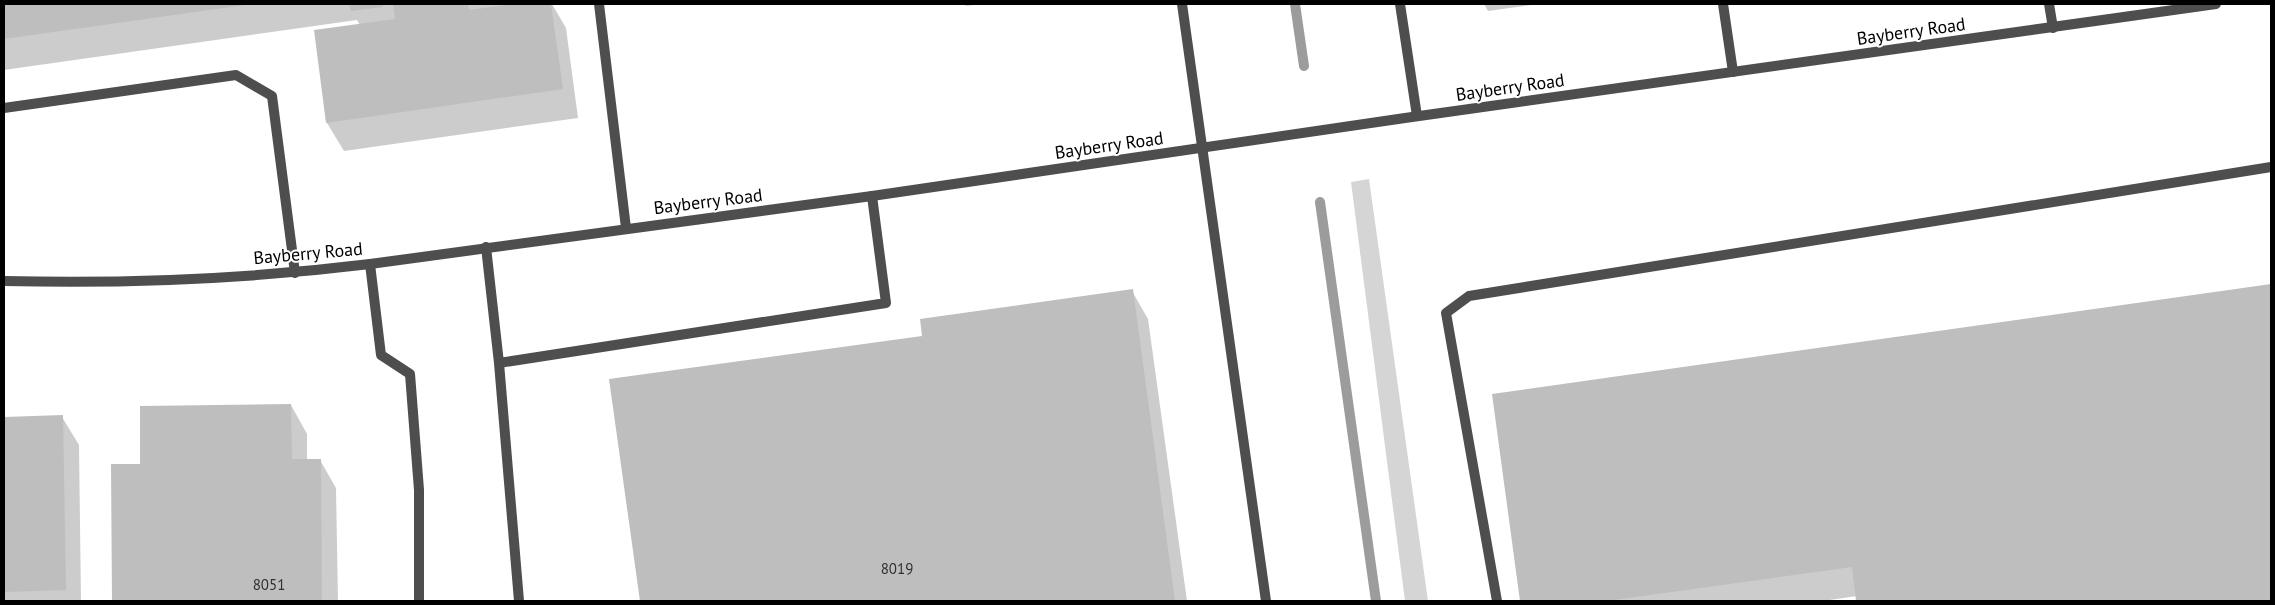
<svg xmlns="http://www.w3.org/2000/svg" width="2275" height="605" viewBox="0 0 2275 605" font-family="'PT Sans',sans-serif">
	<rect width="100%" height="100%" fill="#fff"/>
	<!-- green -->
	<path fill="#d5d5d5" d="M 1369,179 L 1428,601 L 1405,601 L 1351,182 Z"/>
	<!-- shadow -->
	<path fill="#0003" d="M 4,4 L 552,4 L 566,28 L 578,118 L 344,151 L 327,123 L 360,25 L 357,20 L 4,70 Z
		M 965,4 L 981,4 L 966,6 Z
		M 1484,4 L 1538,4 L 1488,11 Z
		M 2271,285 L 2271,601 L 1858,601 L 1857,596 L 1823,601 L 1522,601 L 1493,395 Z
		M 1132,291 L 1148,319 L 1187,601 L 641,601 L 611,381 L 924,337 Z
		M 291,405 L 307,434 L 307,460 L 320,460 L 336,488 L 338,601 L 114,601 L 112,466 L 142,465 Z
		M 62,417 L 79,445 L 81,601 L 4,601 L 4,418 Z"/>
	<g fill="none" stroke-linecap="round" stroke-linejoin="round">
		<!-- stream -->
		<path stroke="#9c9c9c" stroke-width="10" d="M 1295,4 L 1304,66
			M 1320,202 L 1376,601"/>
	</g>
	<!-- building -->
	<path fill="#bebebe" d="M 4,4 L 244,4 L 245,5 L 4,39 Z
		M 349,4 L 383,4 L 383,7 L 351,11 Z
		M 393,4 L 468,4 L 469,10 L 513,4 L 551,4 L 563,89 L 326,123 L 314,30 L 395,19 Z
		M 2271,284 L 2271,601 L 1856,601 L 1852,567 L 1607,601 L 1520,601 L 1492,394 Z
		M 1133,289 L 1175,601 L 640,601 L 609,379 L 922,336 L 920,319 Z
		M 291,404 L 292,459 L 321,459 L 322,601 L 112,601 L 111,464 L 140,464 L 140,406 Z
		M 63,415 L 66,590 L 4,592 L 4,417 Z"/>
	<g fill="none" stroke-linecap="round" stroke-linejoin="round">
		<!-- service -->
		<path stroke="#4e4e4e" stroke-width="10" d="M 599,4 L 626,228
			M 1182,4 L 1266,601
			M 1400,4 L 1417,116
			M 1723,4 L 1733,72
			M 2049,4 L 2053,28
			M 4,108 L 236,75 L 272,96 L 295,273
			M 486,247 L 499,363 L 519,601
			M 370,264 L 381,355 L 410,374 L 419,490 L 419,601
			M 499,363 L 886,303 L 872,196
			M 1497,601 L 1446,313 L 1469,296 L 2271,167"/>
		<!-- tertiary -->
		<path stroke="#4e4e4e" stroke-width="10" d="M 4,281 C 126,284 248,279 370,264 L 872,196 L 1405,118 L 2216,4"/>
	</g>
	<g text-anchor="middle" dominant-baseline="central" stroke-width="4" stroke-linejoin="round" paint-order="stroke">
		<!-- number labels -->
		<g font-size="15" fill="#303030">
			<text x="897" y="568">8019</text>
			<text x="269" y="584">8051</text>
		</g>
		<!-- street labels -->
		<g font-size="18" fill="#000" stroke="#fff">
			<text transform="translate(1911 31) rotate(-8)">Bayberry Road</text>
			<text transform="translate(1510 87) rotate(-8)">Bayberry Road</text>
			<text transform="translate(1109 145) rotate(-8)">Bayberry Road</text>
			<text transform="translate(708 201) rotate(-7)">Bayberry Road</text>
			<text transform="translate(308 253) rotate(-5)">Bayberry Road</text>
		</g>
	</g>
	<!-- border -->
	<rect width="2275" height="605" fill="none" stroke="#000000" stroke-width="10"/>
</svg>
